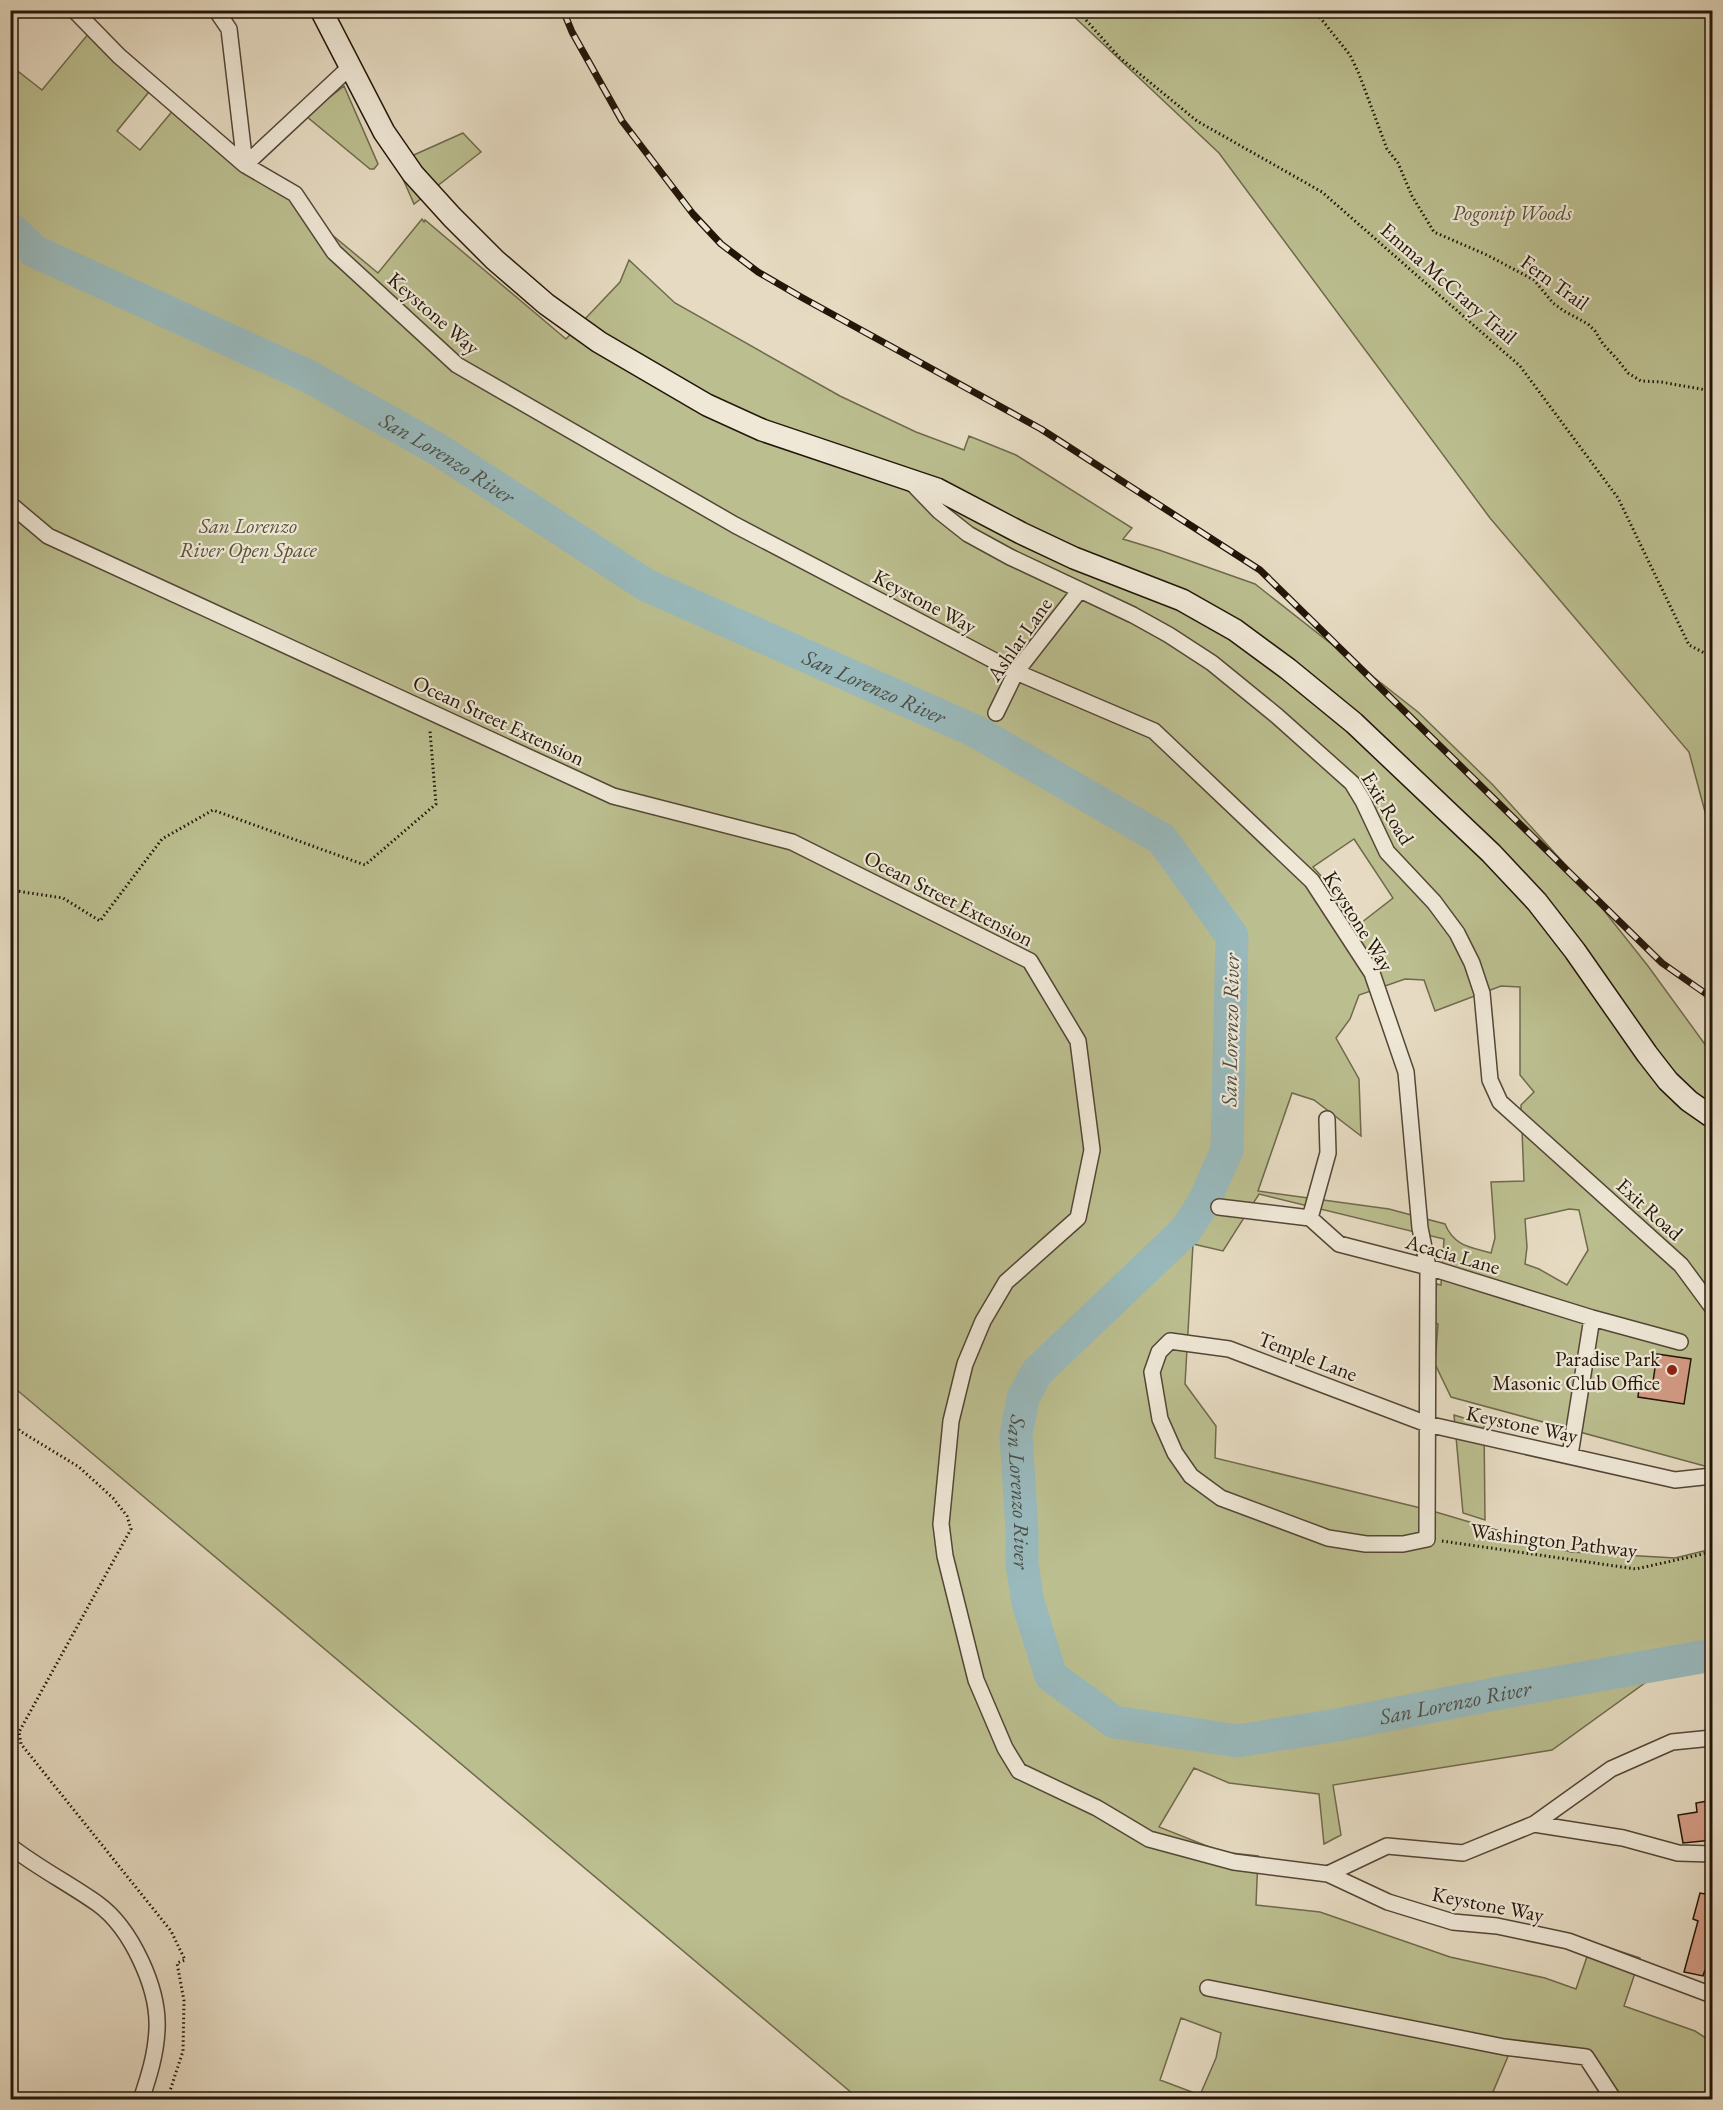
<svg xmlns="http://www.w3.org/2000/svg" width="1723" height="2110" viewBox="0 0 1723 2110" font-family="'EB Garamond',serif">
	<rect width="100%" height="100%" fill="#e6dbc2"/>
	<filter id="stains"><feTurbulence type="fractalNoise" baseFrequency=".00333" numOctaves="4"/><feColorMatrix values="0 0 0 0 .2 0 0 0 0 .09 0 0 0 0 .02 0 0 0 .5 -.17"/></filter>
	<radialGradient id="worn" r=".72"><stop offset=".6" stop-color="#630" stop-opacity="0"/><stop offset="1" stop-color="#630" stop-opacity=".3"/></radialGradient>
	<!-- green -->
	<path fill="#bbbe8f" stroke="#6f6a4c" stroke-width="1.5" fill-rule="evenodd" d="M 1068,11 L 1712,11 L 1712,838 L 1689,752 L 1490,518 L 1219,153 Z
		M 89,33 L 153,87 L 117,131 L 140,150 L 175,108 L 179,108 L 378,273 L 422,219 L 424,222 L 425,220 L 566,339 L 620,282 L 629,260 L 675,303 L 840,396 L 916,432 L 964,450 L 969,436 L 1016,455 L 1132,528 L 1123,539 L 1159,550 L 1255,584 L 1418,712 L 1493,785 L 1582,883 L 1648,966 L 1712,1054 L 1712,1468 L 1451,1397 L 1435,1364 L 1438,1324 L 1427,1320 L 1437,1284 L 1441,1285 L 1444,1239 L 1259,1194 L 1223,1251 L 1193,1244 L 1185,1384 L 1216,1426 L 1215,1458 L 1429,1510 L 1571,1552 L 1675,1558 L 1712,1549 L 1712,1664 L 1663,1670 L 1552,1750 L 1333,1785 L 1341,1835 L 1324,1844 L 1319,1794 L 1229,1783 L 1194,1768 L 1159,1827 L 1222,1852 L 1258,1856 L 1256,1905 L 1320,1912 L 1450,1957 L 1545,1978 L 1576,1989 L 1592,1942 L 1640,1958 L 1624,2006 L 1695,2031 L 1712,2042 L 1712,2099 L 1610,2099 L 1585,2061 L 1509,2054 L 1490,2099 L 859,2099 L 11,1385 L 10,65 L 42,90 ZM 1354,839 L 1393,898 L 1357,926 L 1323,878 L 1313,867 ZM 1405,979 L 1424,980 L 1435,1011 L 1501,986 L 1520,987 L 1520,1075 L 1534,1092 L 1521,1105 L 1524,1181 L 1491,1182 L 1495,1238 L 1491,1253 C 1470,1247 1454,1246 1445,1224 L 1389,1209 L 1258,1191 L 1292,1093 L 1314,1100 L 1361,1136 L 1359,1079 L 1336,1038 L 1350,1019 L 1359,995 ZM 1569,1209 L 1579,1210 L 1588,1250 L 1567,1285 L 1539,1269 L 1525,1264 L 1527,1247 L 1525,1219 ZM 1181,2018 L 1221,2033 L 1216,2058 L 1200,2095 L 1160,2080 Z
		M 344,86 L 378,164 L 374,169 L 370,169 L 306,116 Z
		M 463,133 L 481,152 L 414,204 L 396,163 Z
		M 1454,1415 L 1484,1424 L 1485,1520 L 1463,1513 Z"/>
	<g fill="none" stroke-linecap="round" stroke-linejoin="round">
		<!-- river -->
		<path stroke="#99b9bc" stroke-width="33" id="s1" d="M 10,228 L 34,251 L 308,376 L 439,450 L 646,585 L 975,731 L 1162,839 L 1232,936 L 1227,1150 L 1204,1202 L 1185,1231 L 1037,1372 L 1023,1398 L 1016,1435 L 1022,1529 L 1022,1564 L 1028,1603 L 1051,1676 L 1114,1722 L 1237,1741 L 1337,1725 L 1515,1690 L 1712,1655"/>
	</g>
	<!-- building -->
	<path fill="#d59c86" stroke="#231508" stroke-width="1.5" d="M 1657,1354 L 1691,1359 L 1684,1404 L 1638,1397 L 1640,1380 L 1653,1382 Z
		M 1713,1800 L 1713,1840 L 1683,1843 L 1678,1815 L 1697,1812 L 1696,1803 Z
		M 1708,1885 L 1713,1885 L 1713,1972 L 1705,1970 L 1703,1976 L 1684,1972 L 1698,1921 L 1693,1919 L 1700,1893 L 1705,1894 Z"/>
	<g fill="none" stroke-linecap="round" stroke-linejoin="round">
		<!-- street casing -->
		<g stroke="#544636" stroke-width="18">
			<path id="street" d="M 74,10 L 119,56 L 245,165 L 295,194 L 334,252 L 457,365 L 735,525 L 1016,672 L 1154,731 L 1312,881 L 1372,973 L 1406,1072 L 1420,1228 L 1428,1267 L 1427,1539 L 1403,1544 L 1366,1544 L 1328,1538 L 1221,1498 L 1191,1476 L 1175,1453 L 1160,1419 L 1152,1372 L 1159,1352 L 1170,1341 L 1229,1349 L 1427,1424 L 1675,1480 L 1712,1476
				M 216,10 L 229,29 L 245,165
				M 245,165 L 350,67
				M 912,483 L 939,511 L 968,534 L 1010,557 L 1133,615 L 1169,635 L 1212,663 L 1277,716 L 1352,783 L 1363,801 L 1387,852 L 1434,902 L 1457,933 L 1472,963 L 1482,993 L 1490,1080 L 1500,1102 L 1681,1265 L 1712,1307
				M 10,504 L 48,536 L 613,796 L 792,842 L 1030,961 L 1078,1041 L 1092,1150 L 1078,1218 L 1006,1282 L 983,1321 L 965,1364 L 951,1421 L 941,1524 L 945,1556 L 976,1680 L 1005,1748 L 1019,1771 L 1097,1808 L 1149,1839 L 1234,1862 L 1328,1874 L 1388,1902 L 1453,1922 L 1497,1926 L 1568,1941 L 1712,1995
				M 996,713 L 1016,672 L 1080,590
				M 1219,1207 L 1310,1218 L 1339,1244 L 1428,1267 L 1592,1318 L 1680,1342
				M 1310,1218 L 1328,1153 L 1327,1119
				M 1570,1455 L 1592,1318
				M 1534,1824 L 1623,1838 L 1678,1853 L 1712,1854
				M 10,1846 C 38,1868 70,1884 98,1904 C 131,1928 159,1988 157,2029 C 156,2054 149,2076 141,2100
				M 1328,1874 L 1387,1846 L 1463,1853 L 1534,1824 L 1611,1769 L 1672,1742 L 1712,1738
				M 1208,1988 L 1504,2047 L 1586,2057 L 1614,2100"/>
		</g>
		<!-- secondary casing -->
		<g stroke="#231508" stroke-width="24">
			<path id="secondary" d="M 321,10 L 384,132 L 413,174 L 452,217 L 495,260 L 546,304 L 599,342 L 707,405 L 762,430 L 937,489 L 1021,533 L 1074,558 L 1182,600 L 1235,630 L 1288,669 L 1354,723 L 1491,853 L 1537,902 L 1575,951 L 1647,1054 L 1668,1081 L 1689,1101 L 1712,1117"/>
		</g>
		<!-- path -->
		<path stroke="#231508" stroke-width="3" stroke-dasharray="1.5 3" stroke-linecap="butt" d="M 1077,10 L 1119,57 L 1197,121 L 1322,192 L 1520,366 L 1618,498 L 1689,645 L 1712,657
			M 1314,10 L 1350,55 L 1359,74 L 1387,149 L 1398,163 L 1412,196 L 1434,232 L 1487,255 L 1534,280 L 1553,303 L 1564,311 L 1588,324 L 1595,331 L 1603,344 L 1617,359 L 1628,373 L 1641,381 L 1661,382 L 1712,391
			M 10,890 L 63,898 L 100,921 L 162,839 L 213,810 L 365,865 L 436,804 L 430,731
			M 10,1419 L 20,1431 L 79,1467 L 113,1498 L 127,1516 L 131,1529 L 19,1732 L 21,1744 L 171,1931 L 185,1960 L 177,1963 L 184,2001 L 183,2051 L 167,2100
			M 1442,1541 L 1636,1569 L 1712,1552"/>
		<!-- street -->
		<use href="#street" stroke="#efe8d7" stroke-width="15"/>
		<!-- secondary -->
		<use href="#secondary" stroke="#efe8d7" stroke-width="21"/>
		<!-- rail casing -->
		<g stroke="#231508" stroke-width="7">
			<path id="rail" d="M 563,10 L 572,32 L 622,121 L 693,214 L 721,244 L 758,272 L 801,297 L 1041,429 L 1260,570 L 1662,963 L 1712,998"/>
		</g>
		<!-- rail -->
		<use href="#rail" stroke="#efe8d7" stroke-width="4.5" stroke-dasharray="14" stroke-linecap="butt"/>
	</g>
	<!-- markers -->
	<circle fill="#8f2418" stroke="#efe8d7" stroke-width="2" cx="1672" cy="1370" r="6"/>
	<g text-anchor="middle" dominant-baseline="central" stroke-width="4.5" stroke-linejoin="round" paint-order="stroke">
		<!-- park labels -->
		<g font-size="21" font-style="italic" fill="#585037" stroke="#efe8d7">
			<text x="1512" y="212">Pogonip Woods</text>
			<text x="248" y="525">San Lorenzo<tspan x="248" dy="24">River Open Space</tspan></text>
		</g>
		<!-- street labels -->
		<g font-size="21" fill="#231508" stroke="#efe8d7">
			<text transform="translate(1555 282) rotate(36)">Fern Trail</text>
			<text transform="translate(1449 283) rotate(41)">Emma McCrary Trail</text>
			<text transform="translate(434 313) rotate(41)">Keystone Way</text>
			<text transform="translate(925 601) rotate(28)">Keystone Way</text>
			<text transform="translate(1019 639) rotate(-55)">Ashlar Lane</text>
			<text transform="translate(499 720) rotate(25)">Ocean Street Extension</text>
			<text transform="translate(1388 808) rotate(59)">Exit Road</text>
			<text transform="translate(949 898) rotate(27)">Ocean Street Extension</text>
			<text transform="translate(1359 921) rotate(58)">Keystone Way</text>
			<text transform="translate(1650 1209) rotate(42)">Exit Road</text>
			<text transform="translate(1453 1254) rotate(16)">Acacia Lane</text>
			<text transform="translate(1308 1356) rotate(21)">Temple Lane</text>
			<text transform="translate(1522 1424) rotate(12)">Keystone Way</text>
			<text transform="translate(1554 1540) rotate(7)">Washington Pathway</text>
			<text transform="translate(1488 1904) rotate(11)">Keystone Way</text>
		</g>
		<!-- poi labels -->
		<g font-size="21" fill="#231508" stroke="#efe8d7" text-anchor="end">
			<text x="1660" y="1358">Paradise Park<tspan x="1660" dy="24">Masonic Club Office</tspan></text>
		</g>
		<!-- water labels -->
		<g font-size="22" font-style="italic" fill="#4c4e47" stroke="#efe8d7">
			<text stroke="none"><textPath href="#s1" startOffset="496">San Lorenzo River</textPath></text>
			<text stroke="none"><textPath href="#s1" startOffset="982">San Lorenzo River</textPath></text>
			<text transform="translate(1230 1030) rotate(-89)">San Lorenzo River</text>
			<text stroke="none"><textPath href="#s1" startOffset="2062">San Lorenzo River</textPath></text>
			<text stroke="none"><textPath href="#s1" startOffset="2674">San Lorenzo River</textPath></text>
		</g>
	</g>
	<!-- margin -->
	<rect width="1723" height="2110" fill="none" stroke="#e6dbc2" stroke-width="36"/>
	<rect x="12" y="12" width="1699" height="2086" fill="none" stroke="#231508" stroke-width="3"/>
	<rect x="18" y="18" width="1687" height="2074" fill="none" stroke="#231508" stroke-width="1.5"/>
	<rect width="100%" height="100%" filter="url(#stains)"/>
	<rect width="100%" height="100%" fill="url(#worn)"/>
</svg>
